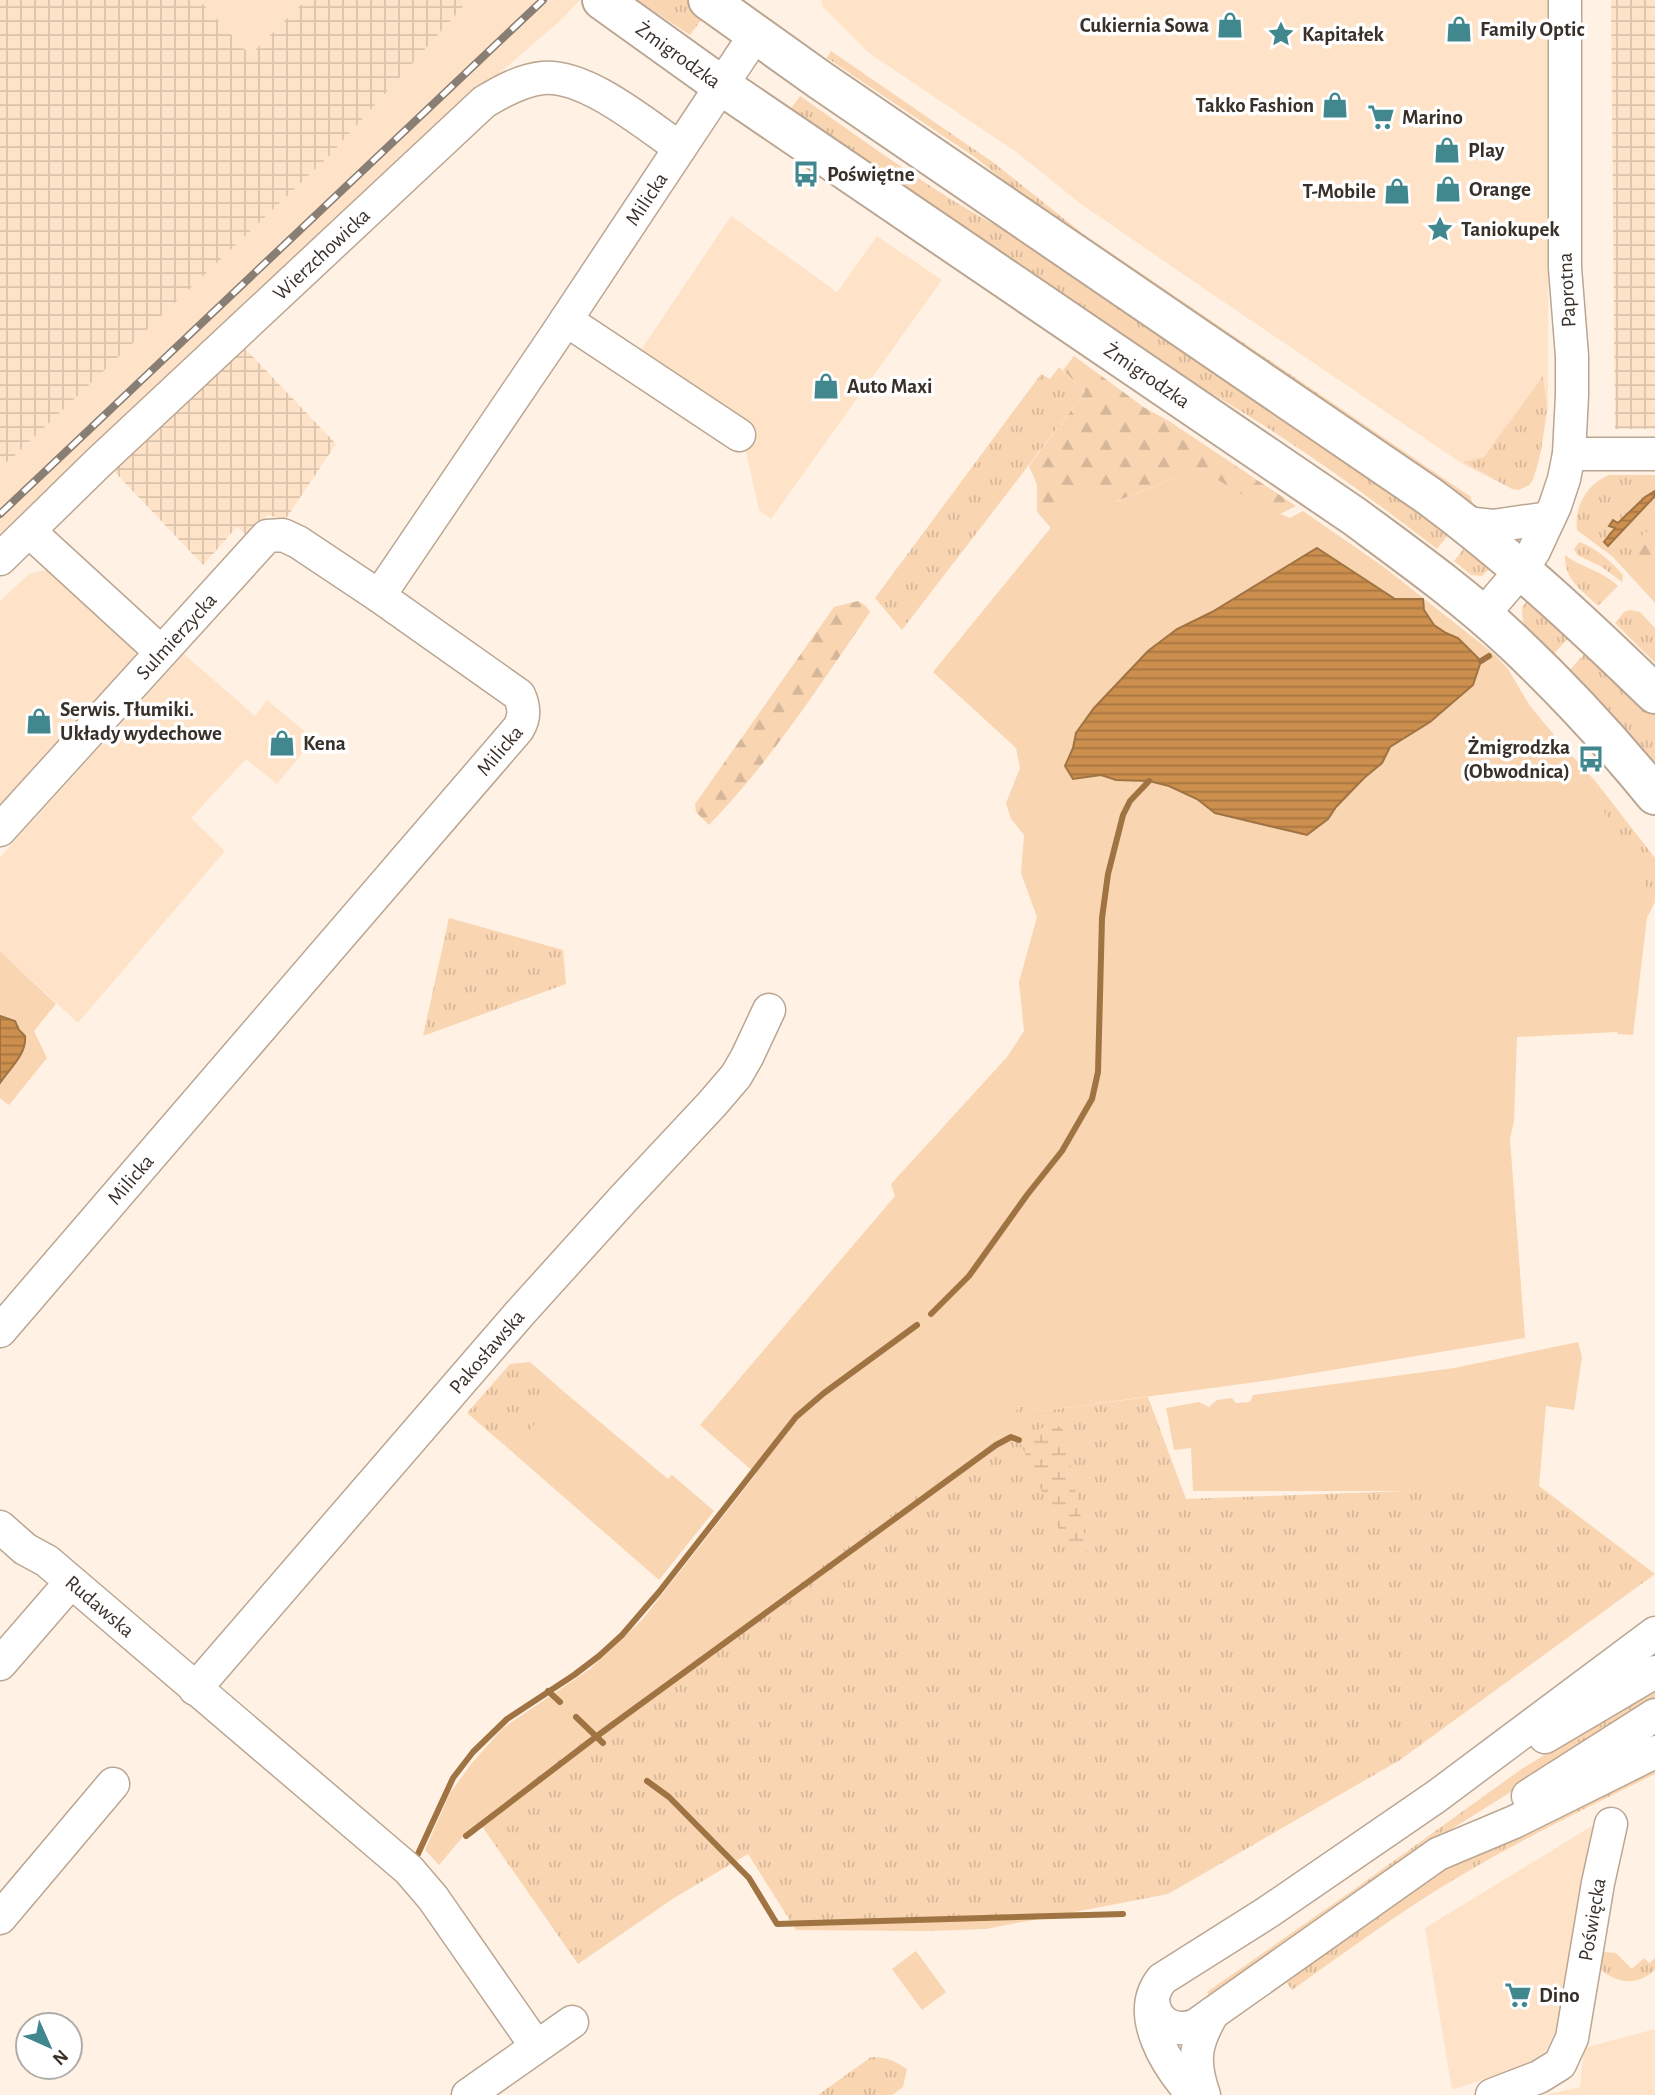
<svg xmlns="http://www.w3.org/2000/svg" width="1655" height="2095" viewBox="0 0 1655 2095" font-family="'Alegreya Sans',sans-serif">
	<defs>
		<pattern id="industrial-grid" width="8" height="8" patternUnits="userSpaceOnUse" patternTransform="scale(1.75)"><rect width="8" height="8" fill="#ffe3c8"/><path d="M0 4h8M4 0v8" fill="none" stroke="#dbc3ac"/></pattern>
		<pattern id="grass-tufts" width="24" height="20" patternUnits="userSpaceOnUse" patternTransform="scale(1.75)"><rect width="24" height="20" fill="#f9d5b2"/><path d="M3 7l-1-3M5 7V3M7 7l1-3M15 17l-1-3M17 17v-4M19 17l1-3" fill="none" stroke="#d6b799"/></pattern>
		<pattern id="forest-firs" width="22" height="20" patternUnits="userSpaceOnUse" patternTransform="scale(1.75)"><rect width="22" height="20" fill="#f9d5b2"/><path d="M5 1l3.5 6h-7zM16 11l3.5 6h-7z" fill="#d6b799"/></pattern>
		<pattern id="wetland-marsh" width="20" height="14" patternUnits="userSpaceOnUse" patternTransform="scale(1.75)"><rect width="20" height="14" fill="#f9d5b2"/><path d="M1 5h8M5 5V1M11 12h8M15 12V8" fill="none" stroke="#d6b799"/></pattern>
		<pattern id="water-rules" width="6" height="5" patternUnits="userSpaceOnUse" patternTransform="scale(1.75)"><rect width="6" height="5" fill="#cc8f4e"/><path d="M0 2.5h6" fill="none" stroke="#a77541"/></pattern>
	</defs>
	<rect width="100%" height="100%" fill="#fff2e5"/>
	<!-- built -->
	<path fill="#ffe3c8" d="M 199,0 L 306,0 L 250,55 Z
		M 469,0 L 580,0 L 562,19 L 376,180 L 0,537 L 0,466 L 10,460 L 329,156 Z
		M 821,0 L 1549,0 L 1548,408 L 1541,451 L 1537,469 L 1529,485 L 1524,488 L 1513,489 L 1464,465 L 1190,279 L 1081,204 L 1016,152 L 869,53 L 823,7 Z
		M 731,216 L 837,292 L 877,236 L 942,280 L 771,519 L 759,510 L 743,439 L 639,353 Z
		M 44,570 L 59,575 L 130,638 L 135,654 L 132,667 L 0,812 L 0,601 L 29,574 Z
		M 184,654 L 255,716 L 267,700 L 314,739 L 277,784 L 246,759 L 191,818 L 225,851 L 78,1023 L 0,951 L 0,857 Z
		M 1595,1824 L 1557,2028 L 1547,2050 L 1530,2062 L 1517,2068 L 1452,2090 L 1425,1928 Z
		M 1655,2029 L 1655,2095 L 1544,2095 L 1580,2087 L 1584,2048 Z"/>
	<!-- industrial -->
	<path fill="url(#industrial-grid)" d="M 0,0 L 199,0 L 250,55 L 306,0 L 469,0 L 329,156 L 10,460 L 0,466 Z
		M 1611,0 L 1655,0 L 1655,429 L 1615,429 Z
		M 238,341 L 336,444 L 285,520 L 268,515 L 248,537 L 237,527 L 203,565 L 108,465 Z"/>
	<!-- grass -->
	<path fill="url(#grass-tufts)" d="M 637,0 L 686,0 L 705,15 L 690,35 Z
		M 831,51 L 994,163 L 1082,233 L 1471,497 L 1472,503 L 1469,506 L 1047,215 L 976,158 L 827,58 Z
		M 800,96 C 872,146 942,199 1020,238 L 1452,530 L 1437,549 C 1370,497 1299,446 1226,402 C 1206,390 1185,380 1164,369 L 787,114 Z
		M 1059,367 L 1085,392 L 902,630 L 875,598 L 1041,374 L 1050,379 Z
		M 1543,376 L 1547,408 L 1541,450 L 1533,480 L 1529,485 L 1519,490 L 1512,489 L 1463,462 L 1484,457 Z
		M 1609,475 L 1655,475 L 1655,491 L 1645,497 L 1618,524 L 1614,521 L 1615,527 L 1609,546 L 1655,496 L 1655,603 L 1613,557 L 1577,530 C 1574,506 1587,484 1609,475 Z
		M 1469,542 L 1490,568 L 1482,576 L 1471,575 L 1454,561 Z
		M 1579,542 C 1594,546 1612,562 1623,575 L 1622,582 L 1602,567 L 1577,555 L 1574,549 Z
		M 1565,555 C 1582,568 1603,571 1618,586 L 1598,606 C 1582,590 1564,580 1565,555 Z
		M 1529,599 L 1573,633 L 1549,659 L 1523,622 L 1522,607 Z
		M 1630,610 L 1640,612 L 1655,628 L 1655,663 L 1615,623 L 1624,612 Z
		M 1589,649 L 1655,714 L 1655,775 L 1566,674 Z
		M 1596,782 L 1655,858 L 1655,902 L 1605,815 Z
		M 449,918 L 563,950 L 566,984 L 423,1036 Z
		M 530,1362 L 563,1391 L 524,1437 L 503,1444 L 467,1413 L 510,1364 Z
		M 1148,1397 L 1186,1499 L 1539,1486 L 1655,1574 L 1400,1760 L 1168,1894 L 986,1929 L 927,1931 L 796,1930 L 748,1854 L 674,1898 L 578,1964 L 479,1822 L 612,1718 L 1004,1432 L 1019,1406 L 1041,1411 Z
		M 1655,1687 L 1655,1701 L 1409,1856 L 1209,1995 L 1207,1992 L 1356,1888 L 1523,1768 Z
		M 1655,1760 L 1655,1774 C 1589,1807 1523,1838 1460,1876 C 1402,1910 1347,1951 1292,1990 L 1287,1983 L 1310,1960 L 1429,1876 Z
		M 1603,1952 L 1616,1953 L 1632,1969 L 1644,1958 L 1649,1963 L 1655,1958 L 1655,1970 C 1637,1986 1617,1984 1600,1969 Z
		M 871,2057 C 887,2057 895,2061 907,2069 L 903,2087 L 892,2095 L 818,2095 Z"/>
	<!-- forest -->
	<path fill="url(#forest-firs)" d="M 1074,356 L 1145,408 L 1169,421 L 1296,506 L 1280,514 L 1251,501 L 1198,468 L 1115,502 L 1088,482 L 1051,528 L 1037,512 L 1037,485 L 1029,466 L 1085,392 L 1063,370 Z
		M 1655,526 L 1655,585 L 1632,561 L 1637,539 Z
		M 858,601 L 866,606 L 870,612 C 820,685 771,761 709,825 L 696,812 L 695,804 L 834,607 Z"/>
	<!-- wetland -->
	<path fill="url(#wetland-marsh)" d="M 1062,1426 L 1088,1552 L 1081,1557 L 1072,1558 L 1019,1440 L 1041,1428 Z"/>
	<!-- green -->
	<path fill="#f9d5b2" d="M 1198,468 C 1228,486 1257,505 1290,518 L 1303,511 L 1384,567 L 1494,654 L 1508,669 L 1530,706 L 1565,748 L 1596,782 L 1605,815 L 1655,902 L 1647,918 L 1633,1035 L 1618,1034 L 1617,1032 L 1517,1037 L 1514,1121 L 1510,1139 L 1525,1338 L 1271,1380 L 1041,1411 L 1019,1406 L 1004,1432 L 598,1729 L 467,1832 L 439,1865 L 425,1850 L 450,1793 L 471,1764 L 503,1728 L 590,1669 L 642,1620 L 756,1474 L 700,1425 L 895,1196 L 891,1184 L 1007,1057 L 1024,1031 L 1019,982 L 1037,917 L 1021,873 L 1024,835 L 1011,819 L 1006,803 L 1020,768 L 1016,748 L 933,672 L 1088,482 L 1116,502 Z
		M 0,951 L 56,1004 L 34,1031 L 47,1058 L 9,1105 L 0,1098 Z
		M 1578,1342 L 1582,1357 L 1574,1410 L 1546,1406 L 1539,1486 L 1440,1491 L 1193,1491 L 1191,1448 L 1174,1450 L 1166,1408 L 1199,1402 L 1209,1407 L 1217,1400 L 1232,1398 L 1236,1403 L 1250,1402 L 1253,1395 L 1454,1368 Z
		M 563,1391 L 668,1479 L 672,1475 L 714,1511 L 659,1580 L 503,1444 L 524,1437 Z
		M 916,1951 L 946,1992 L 922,2010 L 892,1969 Z"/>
	<!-- water -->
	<path fill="url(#water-rules)" stroke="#a07343" stroke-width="2" d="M 1655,491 L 1655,496 L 1608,546 L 1604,542 L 1615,528 L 1609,526 L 1613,520 L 1618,523 L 1645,497 Z
		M 1317,548 L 1395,599 L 1423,599 L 1424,610 L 1434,625 L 1446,633 L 1458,638 L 1481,661 L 1473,685 L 1430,722 L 1390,747 L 1382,763 L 1364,778 L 1336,807 L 1328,819 L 1307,835 L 1215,813 L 1197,799 L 1169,786 L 1149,781 L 1116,780 L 1101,775 L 1073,779 L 1065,766 L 1073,748 L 1076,733 L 1094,708 L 1148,651 L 1177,629 L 1212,612 Z
		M 0,1016 L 15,1021 L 19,1030 L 25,1036 C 27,1054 10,1068 0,1083 Z"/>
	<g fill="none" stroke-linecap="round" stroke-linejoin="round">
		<!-- stream -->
		<path stroke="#a07343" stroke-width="6" d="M 1481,661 L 1489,656
			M 931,1314 L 969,1276 L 1027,1195 L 1062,1151 L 1092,1099 L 1098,1072 L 1102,918 L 1108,874 L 1123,815 L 1130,801 L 1149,781
			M 548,1691 L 560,1702
			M 576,1717 L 603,1743
			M 647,1781 L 669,1797 L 749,1878 L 777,1924 L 1123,1914
			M 466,1836 L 597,1736 L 996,1445 L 1011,1437 L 1019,1440
			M 417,1856 L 453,1778 L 473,1752 L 507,1719 L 574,1675 L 599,1656 L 622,1635 L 659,1592 L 796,1417 L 824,1393 L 917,1325"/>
		<!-- minor casing -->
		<g stroke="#baa692" stroke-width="35">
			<g id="minor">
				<path d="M 566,320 L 739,435"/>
				<path d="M 1569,454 L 1655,454"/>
				<path d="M 1466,523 L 1493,526 L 1549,518"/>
				<path d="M 29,531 L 161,652"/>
				<path id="s1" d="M 0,559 L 98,463 L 484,102 C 502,91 522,80 543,78 C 586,74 646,125 680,148"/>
				<path d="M 1483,615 L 1522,569 L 1534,551 L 1555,506 L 1564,479 L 1569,454 L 1572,395 L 1572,356 L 1565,268 L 1565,0"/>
				<path id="s2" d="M 0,830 L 267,536 L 283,535 L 298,542 L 379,596"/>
				<path id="s3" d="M 0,1331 L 518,729 C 525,718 525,708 519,695 L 379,596 L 554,338 L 755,35"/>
				<path id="s4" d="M 0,1527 L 25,1549 L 47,1561 L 409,1870 L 433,1898 L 536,2046"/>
				<path d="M 0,1664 L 71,1582"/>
				<path id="s5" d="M 195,1689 L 520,1313 L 624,1198 L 712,1104 L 736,1076 L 747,1057 L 769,1010"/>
				<path d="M 1545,1737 L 1655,1672"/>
				<path d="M 1528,1796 L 1655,1715"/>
				<path d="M 0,1918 L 113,1784"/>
				<path d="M 1153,1999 C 1154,2022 1174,2034 1196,2025 L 1438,1854 L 1514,1822 L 1655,1752"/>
				<path d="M 468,2095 L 572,2022"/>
				<path d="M 1193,2095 C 1168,2067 1133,2015 1162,1979 L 1268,1912 L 1437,1796 L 1655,1633"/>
				<path d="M 1204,2095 C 1192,2061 1195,2043 1213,2013"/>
				<path id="s6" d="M 1492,2095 L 1539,2077 L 1560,2064 L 1572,2038 L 1598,1883 L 1611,1824"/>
			</g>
		</g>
		<!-- major casing -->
		<g stroke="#baa692" stroke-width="42">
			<g id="major">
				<path id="s7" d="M 602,0 L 722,86 L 1354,516 C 1408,556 1464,596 1513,642 C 1564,690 1611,741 1655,795"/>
				<path d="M 708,0 L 820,80 L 1429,496 C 1511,557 1582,623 1655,694"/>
			</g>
		</g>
		<!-- minor -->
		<use href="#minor" stroke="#fff" stroke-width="32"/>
		<!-- major -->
		<use href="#major" stroke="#fff" stroke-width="38"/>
		<!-- rail casing -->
		<g stroke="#887e74" stroke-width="8">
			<path id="rail" d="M 0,514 L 543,0"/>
		</g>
		<!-- rail -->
		<use href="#rail" stroke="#fff" stroke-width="5" stroke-dasharray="16" stroke-linecap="butt"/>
	</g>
	<!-- icons -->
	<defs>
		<g id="shop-bare" transform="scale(2.1)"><path d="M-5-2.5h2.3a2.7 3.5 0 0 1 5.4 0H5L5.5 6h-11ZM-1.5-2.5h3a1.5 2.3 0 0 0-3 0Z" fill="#40878e" stroke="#fff" stroke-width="2.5" paint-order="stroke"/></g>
		<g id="sight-bare" transform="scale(2.1)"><path d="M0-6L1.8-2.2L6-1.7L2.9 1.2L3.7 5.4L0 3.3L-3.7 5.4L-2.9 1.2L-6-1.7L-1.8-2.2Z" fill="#40878e" stroke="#fff" stroke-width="2.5" paint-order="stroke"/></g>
		<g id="supermarket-bare" transform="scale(2.1)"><path d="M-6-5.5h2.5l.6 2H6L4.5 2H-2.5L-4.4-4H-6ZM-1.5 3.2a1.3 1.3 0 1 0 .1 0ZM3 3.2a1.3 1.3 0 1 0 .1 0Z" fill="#40878e" stroke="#fff" stroke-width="2.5" paint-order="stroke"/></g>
		<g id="bus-bare" transform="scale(2.1)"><path d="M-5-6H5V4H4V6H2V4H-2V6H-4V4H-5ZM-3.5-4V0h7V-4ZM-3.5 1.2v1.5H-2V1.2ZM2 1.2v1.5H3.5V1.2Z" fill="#40878e" stroke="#fff" stroke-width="2.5" paint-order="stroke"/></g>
	</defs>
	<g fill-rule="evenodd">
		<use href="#shop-bare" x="1230" y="25"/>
		<use href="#shop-bare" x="1459" y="29"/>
		<use href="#sight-bare" x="1281" y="34"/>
		<use href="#shop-bare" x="1335" y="105"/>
		<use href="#supermarket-bare" x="1381" y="117"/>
		<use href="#shop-bare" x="1447" y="150"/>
		<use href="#bus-bare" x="806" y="174"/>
		<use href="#shop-bare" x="1448" y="189"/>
		<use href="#shop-bare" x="1397" y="191"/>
		<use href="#sight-bare" x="1440" y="229"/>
		<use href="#shop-bare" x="826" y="386"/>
		<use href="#shop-bare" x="39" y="721"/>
		<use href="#shop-bare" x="282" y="743"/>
		<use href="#bus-bare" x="1591" y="759"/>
		<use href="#supermarket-bare" x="1518" y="1995"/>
	</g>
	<g text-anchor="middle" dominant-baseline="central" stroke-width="7" stroke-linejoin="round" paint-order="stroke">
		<!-- poi labels -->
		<g font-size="21" font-weight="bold" fill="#393129" stroke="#fff" text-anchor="start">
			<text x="1209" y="25" text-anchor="end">Cukiernia Sowa</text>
			<text x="1480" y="29">Family Optic</text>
			<text x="1302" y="34">Kapitałek</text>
			<text x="1314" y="105" text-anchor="end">Takko Fashion</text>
			<text x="1402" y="117">Marino</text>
			<text x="1468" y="150">Play</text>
			<text x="827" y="174">Poświętne</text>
			<text x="1469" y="189">Orange</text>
			<text x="1376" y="191" text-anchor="end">T-Mobile</text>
			<text x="1461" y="229">Taniokupek</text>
			<text x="847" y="386">Auto Maxi</text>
			<text x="60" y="709">Serwis. Tłumiki.<tspan x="60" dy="24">Układy wydechowe</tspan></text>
			<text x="303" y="743">Kena</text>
			<text x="1570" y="747" text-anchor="end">Żmigrodzka<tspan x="1570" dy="24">(Obwodnica)</tspan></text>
			<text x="1539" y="1995">Dino</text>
		</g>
		<!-- street labels -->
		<g font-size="21" fill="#393129" stroke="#fff">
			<text stroke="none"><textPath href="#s7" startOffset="94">Żmigrodzka</textPath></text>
			<text stroke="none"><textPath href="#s3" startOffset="1480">Milicka</textPath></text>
			<text stroke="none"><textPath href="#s1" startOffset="443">Wierzchowicka</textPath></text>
			<text transform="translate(1567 290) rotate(-93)">Paprotna</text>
			<text stroke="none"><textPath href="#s7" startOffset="662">Żmigrodzka</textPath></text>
			<text stroke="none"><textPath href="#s2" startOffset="262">Sulmierzycka</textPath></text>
			<text stroke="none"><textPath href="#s3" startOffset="766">Milicka</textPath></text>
			<text stroke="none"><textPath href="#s3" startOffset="200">Milicka</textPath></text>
			<text stroke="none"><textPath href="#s5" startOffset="446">Pakosławska</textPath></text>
			<text stroke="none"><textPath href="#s4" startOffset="128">Rudawska</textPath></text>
			<text stroke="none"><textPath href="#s6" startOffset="224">Poświęcka</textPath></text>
		</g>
	</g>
	<!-- north arrow -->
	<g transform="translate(49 2046) rotate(135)"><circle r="33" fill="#ffffff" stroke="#b0ada9" stroke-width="2"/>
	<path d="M0-5L12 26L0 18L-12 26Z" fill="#40878e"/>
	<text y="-10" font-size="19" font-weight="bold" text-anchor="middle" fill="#393129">N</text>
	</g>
</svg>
